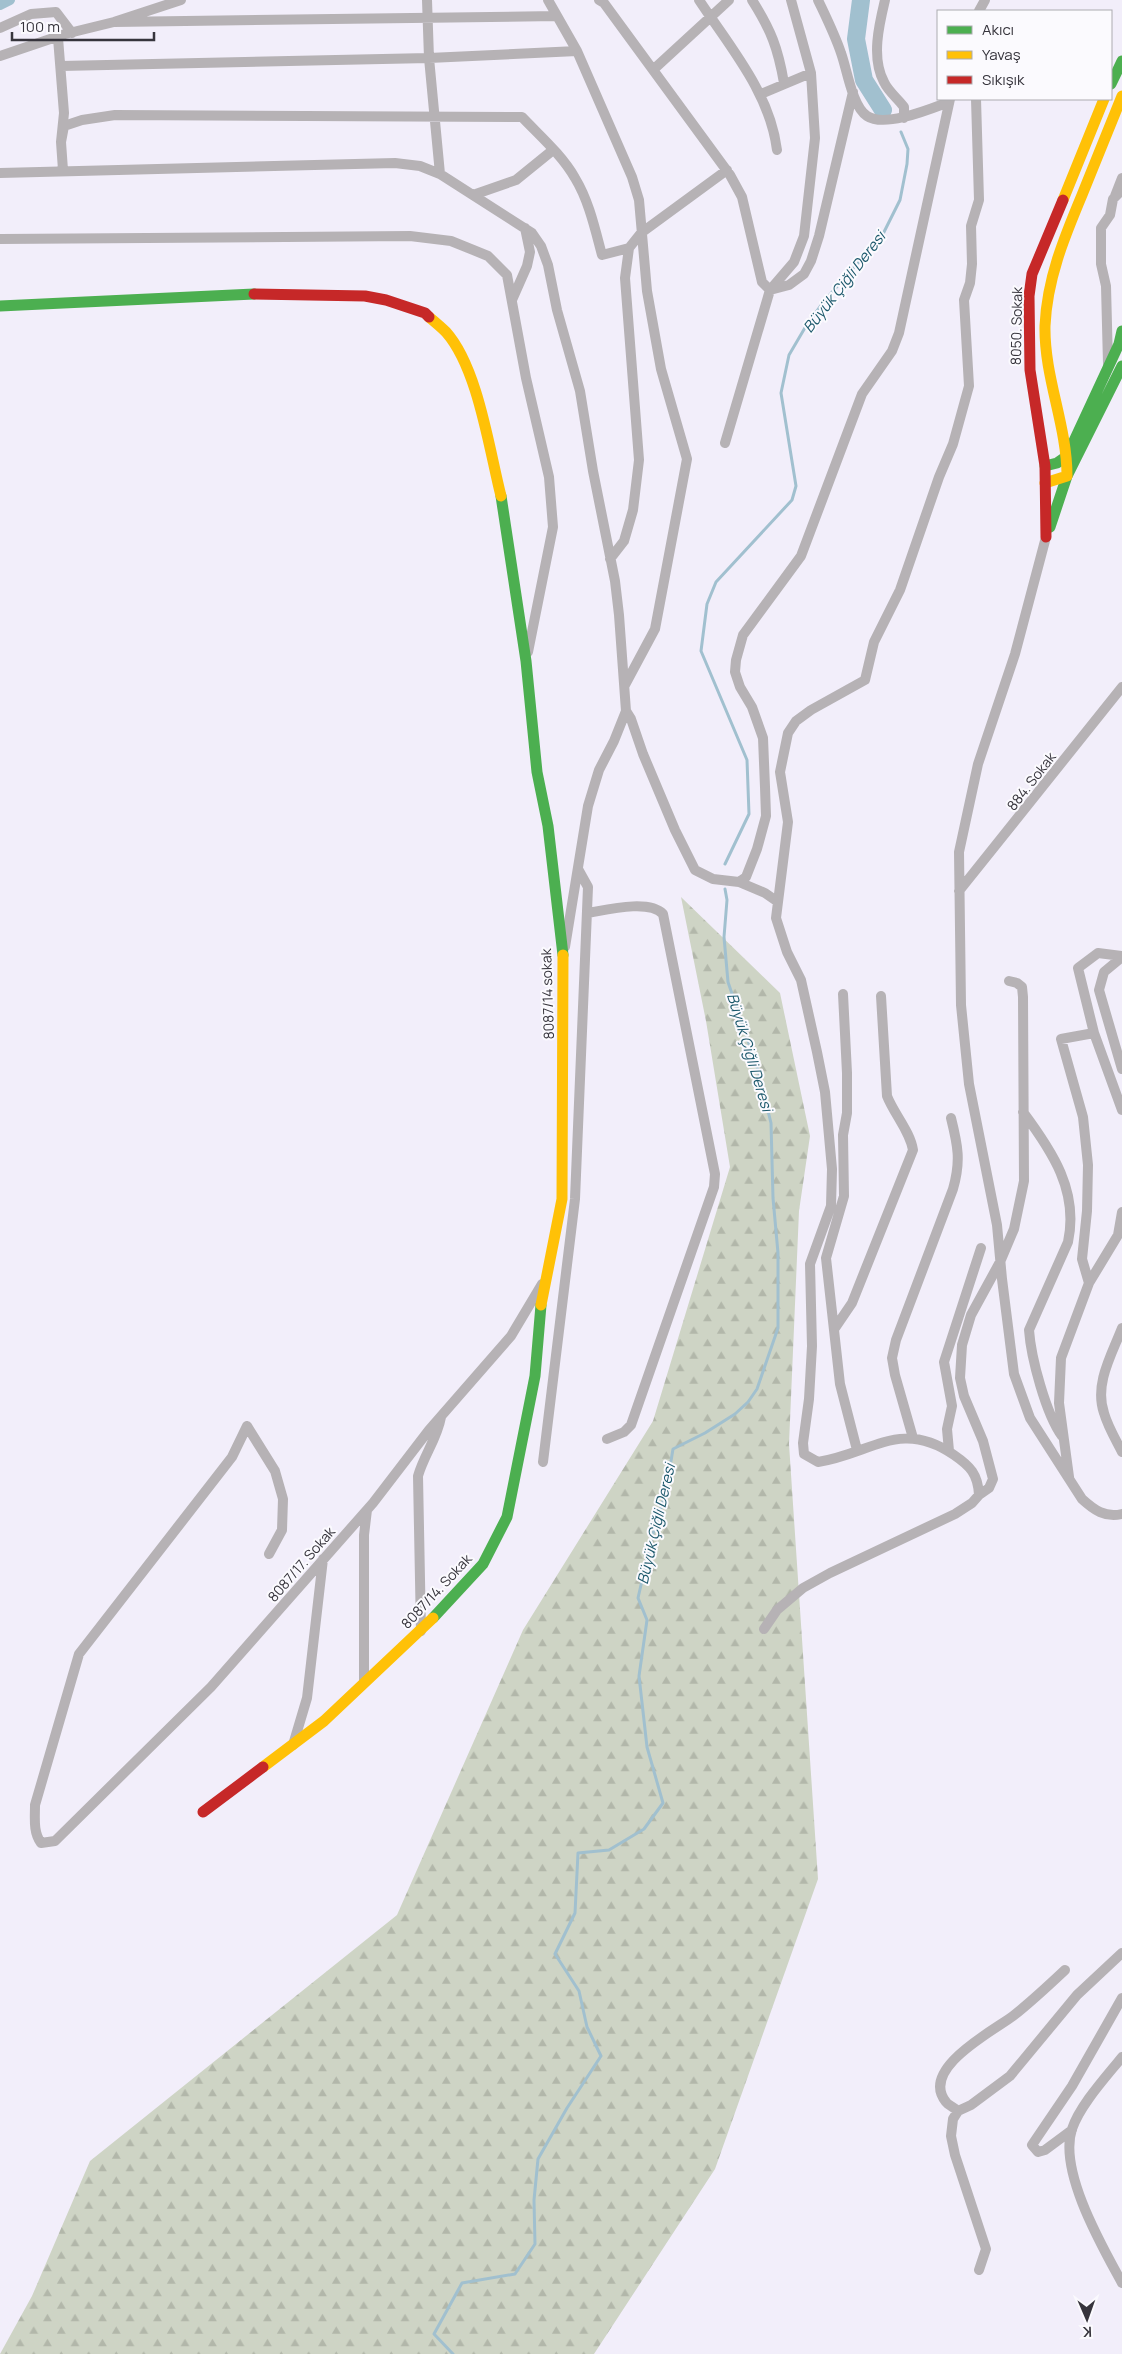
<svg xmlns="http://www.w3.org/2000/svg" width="1122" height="2354" viewBox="0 0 1122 2354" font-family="Manrope,sans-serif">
	<defs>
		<pattern id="forest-firs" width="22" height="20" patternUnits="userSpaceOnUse" patternTransform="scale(1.25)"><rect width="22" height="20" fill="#ced4c5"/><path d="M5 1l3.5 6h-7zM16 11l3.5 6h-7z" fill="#b2b7aa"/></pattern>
	</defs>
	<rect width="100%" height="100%" fill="#f2eefa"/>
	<!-- forest -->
	<path fill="url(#forest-firs)" d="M 681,897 L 780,993 L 810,1136 L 799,1211 L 789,1444 L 818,1879 L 715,2169 L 594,2354 L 0,2354 L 32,2296 L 90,2161 L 397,1915 L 523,1630 L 653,1421 L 730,1167 L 706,1021 Z"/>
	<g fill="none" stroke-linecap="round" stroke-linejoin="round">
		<!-- stream -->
		<path stroke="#a1c0cf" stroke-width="3" d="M 725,864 L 749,814 L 747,760 L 701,651 L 707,604 L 716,582 L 792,500 L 796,486 L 781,393 L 789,355 L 806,326 L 825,300 L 882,236 L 900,200 L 907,164 L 908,149 L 901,132
			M 453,2354 L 434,2334 L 462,2283 L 515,2274 L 535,2244 L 534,2200 L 538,2159 L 567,2108 L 601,2056 L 587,2027 L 579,1991 L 555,1954 L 575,1913 L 578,1853 L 609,1850 L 644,1829 L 663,1803 L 647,1747 L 639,1676 L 647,1620 L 638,1598 L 652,1537 L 666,1491 L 673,1449 L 705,1433 L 735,1414 L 748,1402 L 757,1389 L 778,1328 L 778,1253 L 773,1198 L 771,1123 L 757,1067 L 728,982 L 724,937 L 727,900 L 725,889"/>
		<!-- canal -->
		<path stroke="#a1c0cf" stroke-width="10" d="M 0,5 L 10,0"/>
		<!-- river -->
		<path stroke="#a1c0cf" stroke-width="18" d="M 861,0 L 856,39 L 864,80 L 883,110"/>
		<!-- street -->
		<path stroke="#b6b2b5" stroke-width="10" d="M 427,0 L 429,58 L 440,174
			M 548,0 L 577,51 L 632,177 L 639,200 L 647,291 L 661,369 L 687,459 L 655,629 L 625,685
			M 599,0 L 604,3 L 730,175 L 742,197 L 762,282 L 770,290 L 789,285 L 804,274 L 811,261 L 819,236 L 853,92
			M 699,0 C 730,47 770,93 777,150
			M 752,0 C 771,30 778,48 784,83
			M 818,0 C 826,17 835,35 841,53 C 847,69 852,106 867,116 C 885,128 930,109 949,102
			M 885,0 C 879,25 871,58 884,82 C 888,91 898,99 904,107 L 904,118
			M 979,11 L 985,0
			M 114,22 L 557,16
			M 0,28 L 31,14 L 56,12 L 72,33
			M 58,38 L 64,113 L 61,142 L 63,170
			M 0,56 L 65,34 L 114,22 L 181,0
			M 61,66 L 429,58 L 577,51
			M 654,69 L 729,0
			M 761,94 L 811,73
			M 61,142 L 64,126 L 82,120 L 115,115 L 522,117 C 540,136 562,155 575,178 C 589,201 595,229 602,255 L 629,248 L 641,233 L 727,170
			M 0,173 L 395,163 L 420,166 L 440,174 L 532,233 L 541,246 L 548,265 L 557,310 L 580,391 L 593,471 L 615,581 L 619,615 L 626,711 L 614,741 L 599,770 L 588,806 L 565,947
			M 473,195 L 516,180 L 553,150
			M 1115,196 L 1122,178
			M 0,239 L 410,236 L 451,241 L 488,256 L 507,275 L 526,378 L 549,477 L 553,527 L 528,652
			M 512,300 L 527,266 L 530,252 L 525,228
			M 1108,364 L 1106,286 L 1101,264 L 1101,228 L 1110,215 L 1113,199 L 1122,190
			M 725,443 L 770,290 L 794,262 L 804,236 L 815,138 L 811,73 L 791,0
			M 1046,537 L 1015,654 L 978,764 L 959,852 L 961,1005 L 969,1084 L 997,1225 L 1002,1279 L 1014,1374 L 1030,1418 L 1082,1499 C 1094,1510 1105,1518 1122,1514
			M 610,559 L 624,541 L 633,510 L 639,460 L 625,278 L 629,248
			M 626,711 L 631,719 L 643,754 L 675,830 L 695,870 L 713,879 L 739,882 L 746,877 L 757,849 L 766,816 L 765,787 L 763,738 L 752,707 L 740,687 L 735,672 L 736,660 L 743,635 L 801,556 L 862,394 L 892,351 L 899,333 L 950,99
			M 739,882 L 765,893 L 778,902
			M 959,891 L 1122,687
			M 588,913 C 606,910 649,899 663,914 L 715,1174 L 714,1187 L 631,1425 L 624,1432 L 607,1439
			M 1122,956 L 1098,953 L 1078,968 L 1094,1033 L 1122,1110
			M 1122,957 L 1104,972 L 1099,990 L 1122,1069
			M 843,994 L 847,1073 L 847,1113 L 843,1135 L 844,1196 L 826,1258 L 840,1384 L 857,1450
			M 1023,1112 C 1052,1151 1079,1191 1068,1242 L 1029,1330 C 1031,1358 1046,1414 1062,1436
			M 1089,1283 L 1082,1259 L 1087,1211 L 1088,1165 L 1083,1117 L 1061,1039 L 1094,1033
			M 835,1328 L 852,1303 L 913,1150 C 910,1131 894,1114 887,1096 L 881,996
			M 1122,1328 C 1112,1354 1094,1384 1104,1413 C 1108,1427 1116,1440 1122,1452
			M 247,1426 L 232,1457 L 79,1654 L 35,1805 C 35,1818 33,1832 41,1843 L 55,1841 L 211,1687 L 373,1503 L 429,1430 L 511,1336 L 542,1284
			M 247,1426 L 275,1471 L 283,1499 L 282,1530 L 269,1554
			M 913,1438 L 895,1375 L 892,1358 L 896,1340 L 953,1189 C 961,1161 958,1146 951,1118
			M 949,1451 L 947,1429 L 952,1406 L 944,1362 L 981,1248
			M 543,1462 L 575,1199 L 588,887 L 578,869
			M 1069,1477 L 1059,1403 L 1061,1358 L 1089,1283 L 1118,1235 L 1122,1212
			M 979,1495 L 989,1488 L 993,1479 L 983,1441 L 964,1396 L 960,1378 L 962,1345 L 971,1315 L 1000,1262 L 1014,1229 L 1024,1181 L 1023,997 L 1022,987 L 1017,983 L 1009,981
			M 764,1629 L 777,1610 L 803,1588 L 830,1573 L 955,1514 L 972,1503 L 979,1495 C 978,1474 970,1466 954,1455 C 900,1418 871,1454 818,1462 L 804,1454 L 803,1443 L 809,1399 L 812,1346 L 810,1264 L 831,1206 L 832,1169 L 825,1092 L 817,1052 L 801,980 L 787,952 L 776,918 L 788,822 L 780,772 L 788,733 L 796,721 L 811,710 L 865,680 L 874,642 L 900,590 L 939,477 L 953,444 L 969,386 L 964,300 L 970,283 L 972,264 L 971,226 L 979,200 L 976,99
			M 421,1631 L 418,1476 C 424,1455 437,1439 441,1417
			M 364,1683 L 364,1535 L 367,1510
			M 293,1745 L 307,1698 L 323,1559
			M 1122,2057 C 1106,2077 1080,2105 1072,2129 C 1058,2171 1103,2248 1122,2283
			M 958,2111 C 955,2108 948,2105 946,2102 C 919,2069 993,2031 1013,2016 C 1031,2002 1048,1986 1065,1970
			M 1072,2130 L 1045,2150 L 1038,2152 L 1032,2145 L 1072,2086 L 1122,1998
			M 979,2270 L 986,2249 L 955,2155 L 951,2136 L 953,2119 L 958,2111 L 971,2105 L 1010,2076 L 1077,1995 L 1122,1953"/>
		<!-- fast -->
		<path stroke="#4caf50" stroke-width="11" d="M 1111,84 L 1122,61
			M 0,306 L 254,294
			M 1045,466 L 1057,463 L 1067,456 L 1119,344 L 1122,331
			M 501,496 L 526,661 L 537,772 L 548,826 L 563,955
			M 1050,527 L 1067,476 L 1122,366
			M 433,1618 L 483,1564 L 507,1517 L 535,1376 L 541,1305"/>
		<!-- slow -->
		<path stroke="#ffc107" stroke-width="11" d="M 1063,200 L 1104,99
			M 429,317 C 435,322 441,327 446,332 C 478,368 489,449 501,496
			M 1045,483 L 1067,476 C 1067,425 1044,377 1045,326 C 1047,279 1064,238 1082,195 C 1095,162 1109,129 1122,96
			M 541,1305 L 562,1199 L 563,955
			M 263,1767 L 324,1721 L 433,1618"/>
		<!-- jam -->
		<path stroke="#c62828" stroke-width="11" d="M 254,294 L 365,296 L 386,300 L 425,313 L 429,317
			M 1046,537 L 1045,466 L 1030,370 L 1029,296 L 1032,274 L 1063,200
			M 203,1812 L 263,1767"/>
	</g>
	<g text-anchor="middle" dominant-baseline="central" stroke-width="4" stroke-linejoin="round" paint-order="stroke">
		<!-- street labels -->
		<g font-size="14" fill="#36343c" stroke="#fbfafe">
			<text transform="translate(1016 326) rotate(-89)">8050. Sokak</text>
			<text transform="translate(1031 781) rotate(-52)">884. Sokak</text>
			<text transform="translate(547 994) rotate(-92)">8087/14 sokak</text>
			<text transform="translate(301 1564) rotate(-49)">8087/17. Sokak</text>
			<text transform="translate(436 1591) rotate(-47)">8087/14. Sokak</text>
		</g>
		<!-- water labels -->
		<g font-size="15" font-style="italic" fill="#1b586b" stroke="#fbfafe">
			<text transform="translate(844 282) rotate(-52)">Büyük Çiğli Deresi</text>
			<text transform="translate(750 1052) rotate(73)">Büyük Çiğli Deresi</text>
			<text transform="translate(656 1524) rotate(-77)">Büyük Çiğli Deresi</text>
		</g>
	</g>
	<!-- legend -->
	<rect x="937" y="10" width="175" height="90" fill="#fbfafe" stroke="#acabb0"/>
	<rect x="947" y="26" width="25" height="8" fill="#4caf50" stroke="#acabb0"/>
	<text x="982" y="35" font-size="15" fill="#36343c">Akıcı</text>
	<rect x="947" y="51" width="25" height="8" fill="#ffc107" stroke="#acabb0"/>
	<text x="982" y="60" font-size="15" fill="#36343c">Yavaş</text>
	<rect x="947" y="76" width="25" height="8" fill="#c62828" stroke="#acabb0"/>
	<text x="982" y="85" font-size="15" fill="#36343c">Sıkışık</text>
	<!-- north arrow -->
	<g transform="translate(1087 2319) rotate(178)" stroke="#fbfafe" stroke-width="4" paint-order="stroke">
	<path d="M0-4L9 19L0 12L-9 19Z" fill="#36343c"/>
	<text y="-8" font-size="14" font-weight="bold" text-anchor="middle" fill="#36343c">K</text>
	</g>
	<!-- scale -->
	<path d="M12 32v8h142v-8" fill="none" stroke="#36343c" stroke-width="2.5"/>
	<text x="20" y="32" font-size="15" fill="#36343c" stroke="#fbfafe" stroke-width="4" paint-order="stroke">100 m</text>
</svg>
